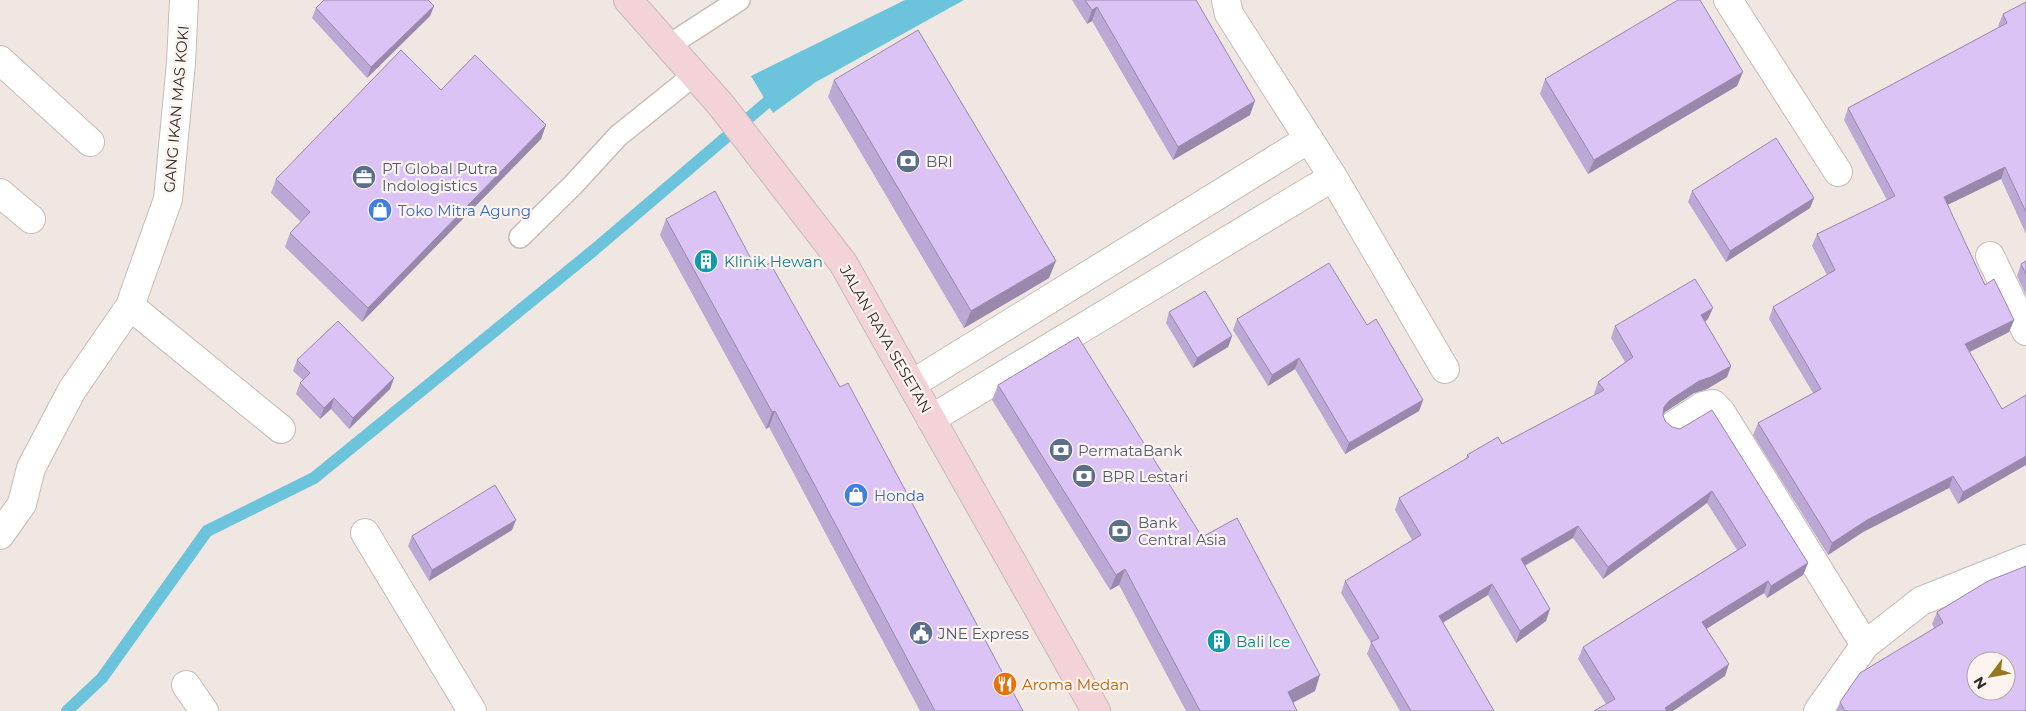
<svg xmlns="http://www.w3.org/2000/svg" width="2026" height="711" viewBox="0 0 2026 711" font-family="Montserrat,sans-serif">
	<rect width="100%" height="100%" fill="#f1e7e2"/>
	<!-- water -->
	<path fill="#6bc4dc" d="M 905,0 L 964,0 L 816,82 L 773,113 L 751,76 Z"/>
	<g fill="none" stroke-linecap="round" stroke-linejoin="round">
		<!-- stream -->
		<path stroke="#6bc4dc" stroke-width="12" d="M 67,711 L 102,678 L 207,531 L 314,478 L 594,250 L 779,92"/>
		<!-- lane casing -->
		<g stroke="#c6bcb7" stroke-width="24">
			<path id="lane" d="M 668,46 L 739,0
				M 520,237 L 573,185 L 618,136 L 694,75"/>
		</g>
		<!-- street casing -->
		<g stroke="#c6bcb7" stroke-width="30">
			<path id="street" d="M 1226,0 L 1229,14 L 1333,177 L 1445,369
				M 1728,0 L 1838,172
				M 0,60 L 90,142
				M 0,193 L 31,219
				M 1990,256 L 2026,331
				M 130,306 L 281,429
				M 912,384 L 1307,140
				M 931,419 L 1333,177
				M 1674,425 L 1703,406 L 1713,404 L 1721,412 L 1865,645
				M 365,533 L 472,711
				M 0,535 L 22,504 L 31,468 L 72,390 L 130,306 L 168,199 L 181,63 L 184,0
				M 186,685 L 204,711
				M 1818,711 L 1865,645 L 1921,601 L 2026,559"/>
		</g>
		<!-- secondary casing -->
		<g stroke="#c6bcb7" stroke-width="30">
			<path id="secondary" d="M 628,0 L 721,105 L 843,263 L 1096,711"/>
		</g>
		<!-- lane -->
		<use href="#lane" stroke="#fff" stroke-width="21"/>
		<!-- street -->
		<use href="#street" stroke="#fff" stroke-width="28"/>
		<!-- secondary -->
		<use href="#secondary" stroke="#f3d2d8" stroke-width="28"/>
	</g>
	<!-- wall -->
	<path fill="#bca8d4" d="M 1072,0 L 1196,0 L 1250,115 L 1173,160 L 1092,21 L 1087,24 Z
		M 2026,2 L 2026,234 L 2001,179 L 1947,205 L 1985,285 L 2014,320 L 2009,332 L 1970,352 L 2002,409 L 1958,504 L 1949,488 L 1863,532 L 1828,555 L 1753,435 L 1758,423 L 1813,393 L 1769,319 L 1773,307 L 1827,275 L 1812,246 L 1817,234 L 1887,200 L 1844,120 L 1848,108 L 1999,27 L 1998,26 L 2003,14 Z
		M 434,6 L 430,16 L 367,78 L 312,18 L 316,8 Z
		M 1545,79 L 1737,86 L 1588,174 L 1540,94 Z
		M 834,80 L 1049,278 L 964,328 L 828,97 Z
		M 546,125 L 541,139 L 362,322 L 285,247 L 290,233 L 301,222 L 271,193 L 276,179 Z
		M 1692,191 L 1814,198 L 1810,208 L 1726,262 L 1688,202 Z
		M 666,219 L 757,270 L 840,387 L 1023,711 L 920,711 L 769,427 L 766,429 L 660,235 Z
		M 2026,261 L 2026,295 L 2017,276 L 2021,264 Z
		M 1169,312 L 1232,336 L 1228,347 L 1193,368 L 1166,323 Z
		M 1237,319 L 1367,325 L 1423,400 L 1419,411 L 1345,454 L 1295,369 L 1268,386 L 1233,330 Z
		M 1708,319 L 1705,322 L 1731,366 L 1727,377 L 1707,389 L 1694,393 L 1665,412 L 1663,415 L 1665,421 L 1808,563 L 1803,575 L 1767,598 L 1764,593 L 1706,629 L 1725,676 L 1606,704 L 1578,659 L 1583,647 L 1737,550 L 1707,503 L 1603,579 L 1573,538 L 1525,566 L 1550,609 L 1546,621 L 1516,643 L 1488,595 L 1443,623 L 1494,711 L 1400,711 L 1367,654 L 1371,643 L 1341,593 L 1345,581 L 1412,540 L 1395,510 L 1399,498 L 1466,459 L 1467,455 L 1502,444 L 1595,395 L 1594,394 L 1598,382 L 1625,362 L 1611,338 L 1615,326 Z
		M 297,360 L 394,378 L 390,389 L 349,429 L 331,409 L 320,419 L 296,394 L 300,383 L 303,380 L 293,371 Z
		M 998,385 L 1202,537 L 1315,691 L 1293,703 L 1297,711 L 1186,711 L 1119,585 L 1110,590 L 992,400 Z
		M 512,530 L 429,581 L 408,546 L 412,536 Z
		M 1937,612 L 2026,711 L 1836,711 L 1840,702 L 1934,628 L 1932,624 Z"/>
	<!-- shaded-wall -->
	<path fill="#9988ac" d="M 434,6 L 430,16 L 367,78 L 371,67 Z
		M 1097,7 L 1092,21 L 1087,24 L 1092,10 Z
		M 1743,72 L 1737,86 L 1588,174 L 1594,160 Z
		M 1255,101 L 1250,115 L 1173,160 L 1178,147 Z
		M 546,125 L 541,139 L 362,322 L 368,308 Z
		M 2005,167 L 2001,179 L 1939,209 L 1944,197 Z
		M 1814,198 L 1810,208 L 1726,262 L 1730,251 Z
		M 1056,261 L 1049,278 L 964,328 L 971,311 Z
		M 1713,308 L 1708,319 L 1696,327 L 1701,315 Z
		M 2014,320 L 2009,332 L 1961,356 L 1965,344 Z
		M 1232,336 L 1228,347 L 1193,368 L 1197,358 Z
		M 1299,358 L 1295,369 L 1268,386 L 1272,375 Z
		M 1731,366 L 1727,377 L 1707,389 L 1694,393 L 1665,412 L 1660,418 L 1664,407 L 1670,400 L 1699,381 Z
		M 394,378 L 390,389 L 349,429 L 353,418 Z
		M 334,398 L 331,409 L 320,419 L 324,408 Z
		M 1423,400 L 1419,411 L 1345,454 L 1349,443 Z
		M 775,411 L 769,427 L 766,429 L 772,412 Z
		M 2026,456 L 2026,465 L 1958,504 L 1963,492 Z
		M 1953,476 L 1949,488 L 1863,532 L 1828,555 L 1832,543 L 1867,520 Z
		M 1712,491 L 1707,503 L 1603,579 L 1608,567 Z
		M 516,520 L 512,530 L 429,581 L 432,570 Z
		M 1578,526 L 1573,538 L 1516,570 L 1521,559 Z
		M 1808,563 L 1803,575 L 1767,598 L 1771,586 Z
		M 1125,569 L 1119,585 L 1110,590 L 1116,575 Z
		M 1768,581 L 1764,593 L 1698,634 L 1702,622 Z
		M 1492,584 L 1488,595 L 1435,627 L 1439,616 Z
		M 1550,609 L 1546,621 L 1516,643 L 1520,631 Z
		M 1729,664 L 1725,676 L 1673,711 L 1663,711 L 1665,708 Z
		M 1320,675 L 1315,691 L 1282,708 L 1288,692 Z"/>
	<!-- building -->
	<path fill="#dbc3f6" stroke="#9988ac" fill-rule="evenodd" d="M 324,0 L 428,0 L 434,6 L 371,67 L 316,8 Z
		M 1085,0 L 1196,0 L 1255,101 L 1178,147 L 1097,7 L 1092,10 Z
		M 1678,0 L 1700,0 L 1743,72 L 1594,160 L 1545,79 Z
		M 2026,2 L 2026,212 L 2005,167 L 1944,197 L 1985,285 L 1994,279 L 2014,320 L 1965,344 L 2002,409 L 2026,395 L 2026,456 L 1963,492 L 1953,476 L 1867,520 L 1832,543 L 1758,423 L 1821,389 L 1773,307 L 1835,270 L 1817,234 L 1895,196 L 1848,108 L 2007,23 L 2003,14 Z
		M 918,30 L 1056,261 L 971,311 L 834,80 Z
		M 401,50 L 441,90 L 475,55 L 546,125 L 368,308 L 290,233 L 310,212 L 276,179 Z
		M 1776,138 L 1814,198 L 1730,251 L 1692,191 Z
		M 715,191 L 757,270 L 770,263 L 840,387 L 848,383 L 1023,711 L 935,711 L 775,411 L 772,412 L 666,219 Z
		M 2026,261 L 2026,274 L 2021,264 Z
		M 1329,263 L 1367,325 L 1376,319 L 1423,400 L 1349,443 L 1299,358 L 1272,375 L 1237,319 Z
		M 1695,279 L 1713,308 L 1701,315 L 1731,366 L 1711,377 L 1699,381 L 1670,400 L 1664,407 L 1663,415 L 1665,421 L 1672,427 L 1680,429 L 1712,410 L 1808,563 L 1771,586 L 1768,581 L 1702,622 L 1729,664 L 1665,708 L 1667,711 L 1594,711 L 1615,699 L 1583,647 L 1746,545 L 1712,491 L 1608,567 L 1578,526 L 1521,559 L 1550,609 L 1520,631 L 1492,584 L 1439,616 L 1494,711 L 1411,711 L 1371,642 L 1379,638 L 1345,581 L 1421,535 L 1399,498 L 1469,457 L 1467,455 L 1498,437 L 1502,444 L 1604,390 L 1598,382 L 1633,357 L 1615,326 Z
		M 1205,291 L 1232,336 L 1197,358 L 1169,312 Z
		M 338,321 L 394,378 L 353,418 L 334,398 L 324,408 L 300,383 L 310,373 L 297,360 Z
		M 1078,337 L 1202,537 L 1237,518 L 1320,675 L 1288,692 L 1297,711 L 1200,711 L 1125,569 L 1116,575 L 998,385 Z
		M 495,485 L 516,520 L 432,570 L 412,536 Z
		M 2026,566 L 2026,711 L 1845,711 L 1840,702 L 1860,673 L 1943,623 L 1937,612 L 1988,581 ZM 1976,661 L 2006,661 L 2006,691 L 1976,691 Z"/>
	<!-- icons -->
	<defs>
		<g id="bank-disc" transform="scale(1.25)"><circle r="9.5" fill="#5c6f8a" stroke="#fef4ef"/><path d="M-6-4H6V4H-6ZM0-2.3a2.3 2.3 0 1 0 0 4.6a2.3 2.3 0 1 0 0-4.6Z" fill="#fff"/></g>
		<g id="office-disc" transform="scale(1.25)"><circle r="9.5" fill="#5c6f8a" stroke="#fef4ef"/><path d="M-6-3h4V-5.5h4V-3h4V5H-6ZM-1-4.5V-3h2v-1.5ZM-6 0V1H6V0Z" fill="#fff"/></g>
		<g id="shop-disc" transform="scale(1.25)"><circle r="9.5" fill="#3f7fe0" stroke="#fef4ef"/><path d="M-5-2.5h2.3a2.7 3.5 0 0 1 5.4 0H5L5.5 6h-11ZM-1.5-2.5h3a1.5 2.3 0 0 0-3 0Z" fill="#fff"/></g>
		<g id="building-disc" transform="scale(1.25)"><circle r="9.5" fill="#0f9aa8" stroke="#fef4ef"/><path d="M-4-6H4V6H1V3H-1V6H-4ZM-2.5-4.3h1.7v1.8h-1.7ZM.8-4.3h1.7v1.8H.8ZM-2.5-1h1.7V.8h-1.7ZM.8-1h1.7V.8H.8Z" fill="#fff"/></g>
		<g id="civic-disc" transform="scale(1.25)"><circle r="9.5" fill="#5c6f8a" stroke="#fef4ef"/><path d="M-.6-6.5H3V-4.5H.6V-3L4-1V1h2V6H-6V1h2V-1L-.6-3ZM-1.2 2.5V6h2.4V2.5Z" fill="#fff"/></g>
		<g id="restaurant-disc" transform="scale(1.25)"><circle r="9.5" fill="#e8710a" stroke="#fef4ef"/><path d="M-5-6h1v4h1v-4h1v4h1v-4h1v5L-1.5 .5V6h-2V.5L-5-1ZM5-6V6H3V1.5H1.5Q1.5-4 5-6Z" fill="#fff"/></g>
	</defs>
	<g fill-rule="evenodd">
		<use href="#bank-disc" x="908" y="161"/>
		<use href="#office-disc" x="364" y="177"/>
		<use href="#shop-disc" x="380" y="210"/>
		<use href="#building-disc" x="706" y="261"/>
		<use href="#bank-disc" x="1061" y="450"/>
		<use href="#bank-disc" x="1084" y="476"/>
		<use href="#shop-disc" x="856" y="495"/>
		<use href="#bank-disc" x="1120" y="531"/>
		<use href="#civic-disc" x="921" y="633"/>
		<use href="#building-disc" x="1219" y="641"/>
		<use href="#restaurant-disc" x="1005" y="684"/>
	</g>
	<g text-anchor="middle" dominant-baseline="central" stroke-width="4.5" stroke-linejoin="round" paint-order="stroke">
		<!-- street labels -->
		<g font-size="15" fill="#2f2c2a" stroke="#fef4ef">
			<text transform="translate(176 109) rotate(-85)">GANG IKAN MAS KOKI</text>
			<text transform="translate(886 339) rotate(60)">JALAN RAYA SESETAN</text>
		</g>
		<!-- service labels -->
		<g font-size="15" fill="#4e5e75" stroke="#fef4ef" text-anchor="start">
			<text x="926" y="161">BRI</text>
			<text x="382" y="168">PT Global Putra<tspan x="382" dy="17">Indologistics</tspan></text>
			<text x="1078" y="450">PermataBank</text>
			<text x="1102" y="476">BPR Lestari</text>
			<text x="1138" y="522">Bank<tspan x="1138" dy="17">Central Asia</tspan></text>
			<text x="938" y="633">JNE Express</text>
		</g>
		<!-- shop labels -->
		<g font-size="15" fill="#366cbe" stroke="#fef4ef" text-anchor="start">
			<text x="398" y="210">Toko Mitra Agung</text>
			<text x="874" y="495">Honda</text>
		</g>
		<!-- culture labels -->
		<g font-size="15" fill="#0d838f" stroke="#fef4ef" text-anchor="start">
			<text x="724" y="261">Klinik Hewan</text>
			<text x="1236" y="641">Bali Ice</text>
		</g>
		<!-- food labels -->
		<g font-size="15" fill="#c56008" stroke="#fef4ef" text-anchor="start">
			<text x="1022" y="684">Aroma Medan</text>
		</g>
	</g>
	<!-- north arrow -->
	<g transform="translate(1991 676) rotate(238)"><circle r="24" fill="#fef4ef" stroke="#aba4a0"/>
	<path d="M0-4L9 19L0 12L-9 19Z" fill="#947920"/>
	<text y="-8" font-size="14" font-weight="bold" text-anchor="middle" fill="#2f2c2a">N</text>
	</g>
</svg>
